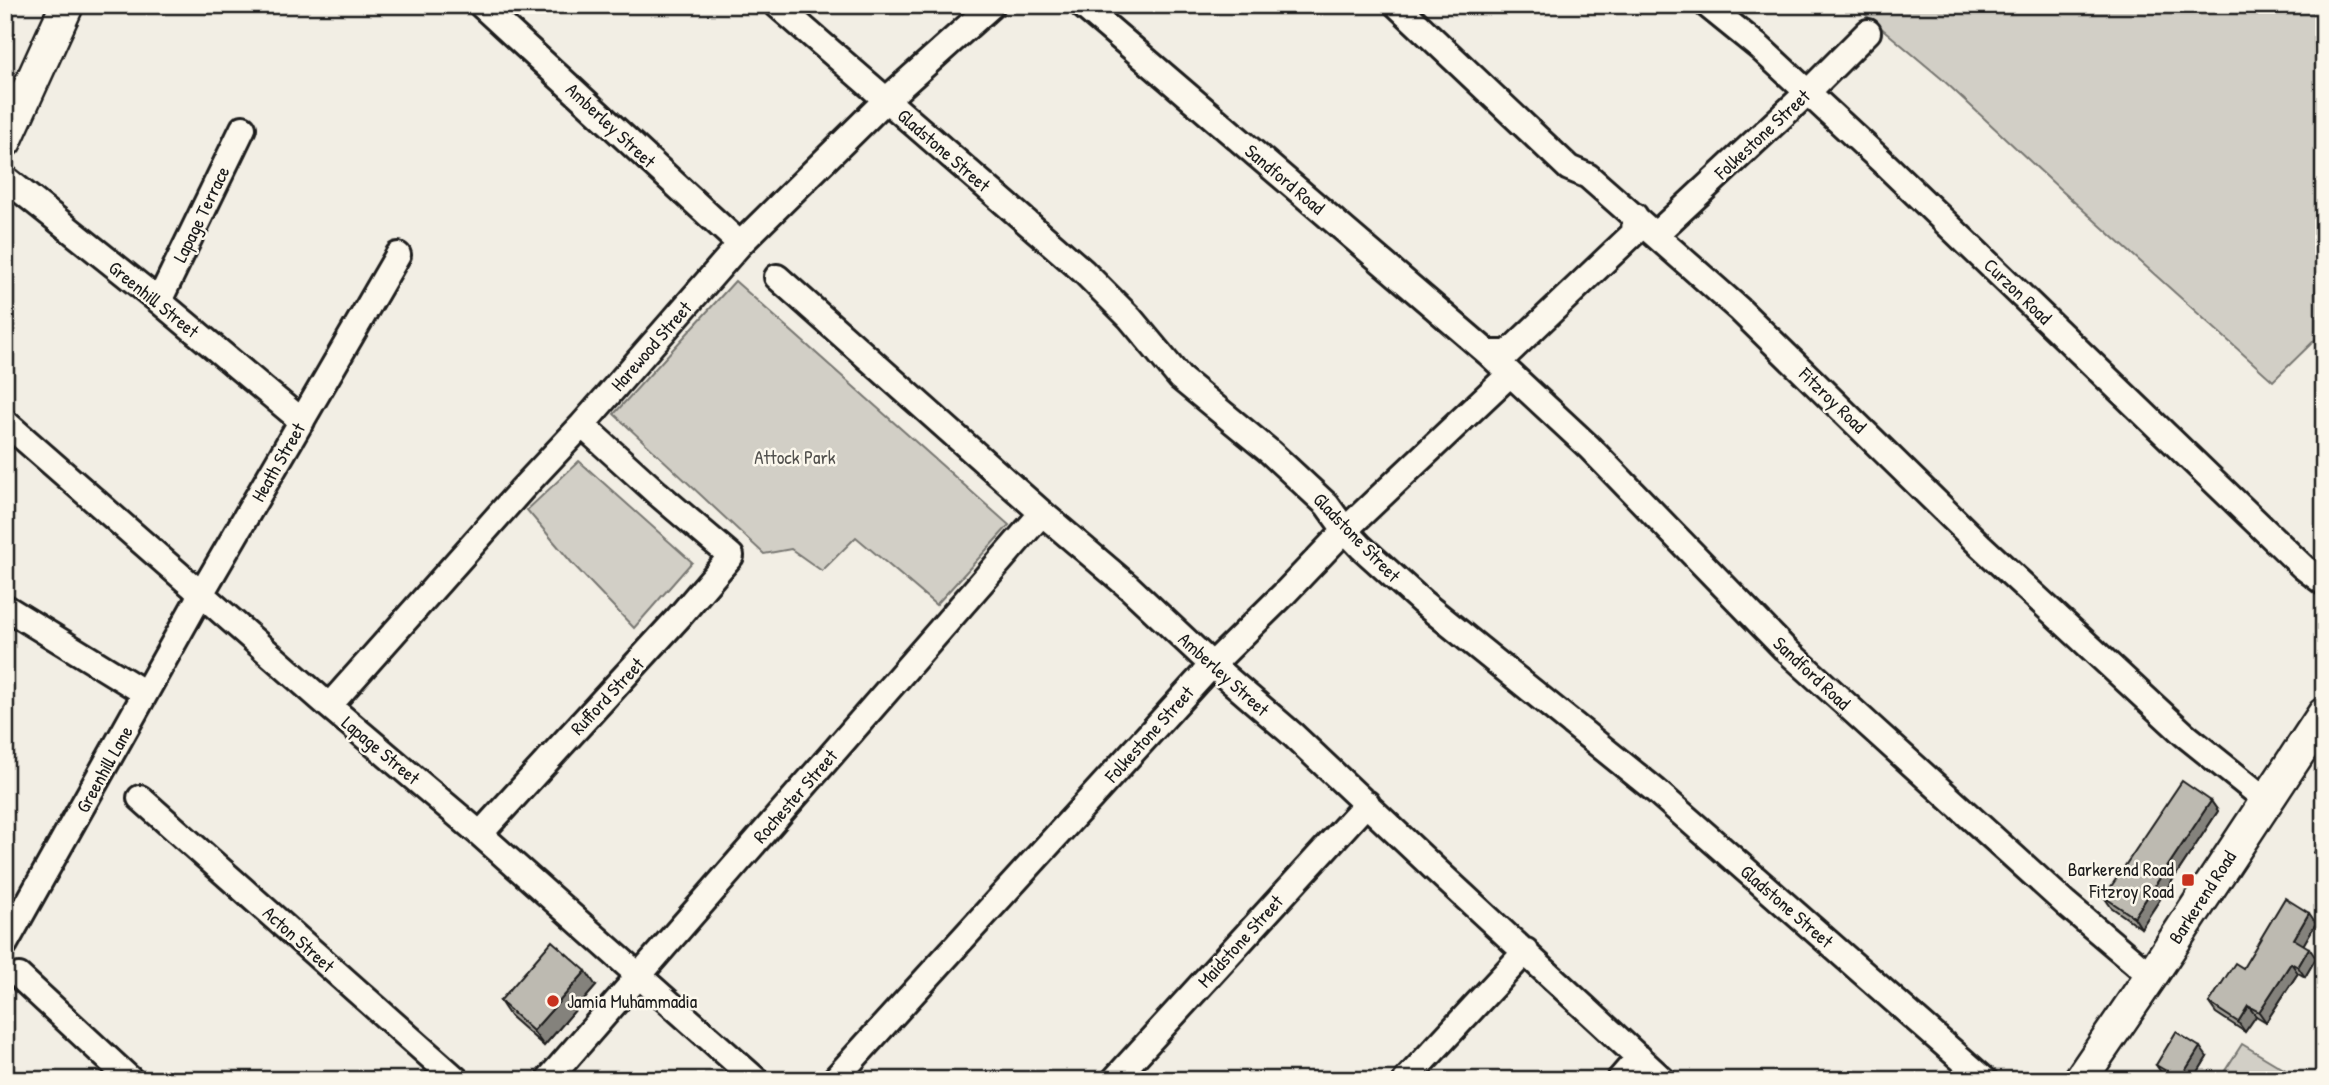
<svg xmlns="http://www.w3.org/2000/svg" width="2329" height="1085" viewBox="0 0 2329 1085" font-family="'Patrick Hand',sans-serif">
	<rect width="100%" height="100%" fill="#f2eee4"/>
	<filter id="ink" filterUnits="userSpaceOnUse"><feTurbulence type="fractalNoise" baseFrequency=".0143" numOctaves="2"/><feDisplacementMap in="SourceGraphic" scale="14" xChannelSelector="R" yChannelSelector="G"/><feConvolveMatrix kernelMatrix="1 2 1 2 8 2 1 2 1" color-interpolation-filters="sRGB"/></filter>
	<g filter="url(#ink)">
		<!-- green -->
		<path fill="#d2cfc6" stroke="#777671" stroke-width="2" d="M 1854,5 L 2324,5 L 2324,81 L 2320,91 L 2324,97 L 2324,331 L 2273,381 L 2062,191 L 1942,79 Z
			M 735,281 L 1009,525 L 936,605 L 856,537 L 822,571 L 791,549 L 764,554 L 614,414 Z
			M 579,461 L 692,562 L 634,628 L 572,563 L 527,510 Z
			M 2242,1044 L 2302,1080 L 2219,1080 Z"/>
		<g fill="none" stroke-linecap="round" stroke-linejoin="round">
			<!-- minor casing -->
			<g stroke="#1c1c1c" stroke-width="30">
				<path id="minor" d="M 481,5 L 740,244
					M 777,5 L 1083,271 L 1130,318 L 1180,378 L 1270,452 L 1327,505 L 1345,530 L 1361,547 L 1422,602 L 1656,791 L 1985,1080
					M 1082,5 L 1488,353 L 1508,353 L 1634,233 L 1635,216
					M 1397,5 L 1569,168 L 1588,176 L 1739,309 L 1981,546 L 2185,735 L 2266,800
					M 1707,5 L 1760,48 L 1887,166 L 2303,567 L 2324,583
					M 5,178 L 159,301 L 302,421
					M 1655,235 L 1808,92 L 1868,32
					M 777,277 L 1042,513 L 1129,587 L 1212,665 L 1292,734 L 1436,870 L 1663,1080
					M 159,301 L 243,128
					M 1488,353 L 1589,447 L 1785,649 L 2065,903 L 2151,976
					M 5,422 L 329,706 L 480,834 L 756,1080
					M 5,607 L 145,693
					M 329,706 L 522,489 L 582,425 L 740,244 L 886,100 L 992,5
					M 140,798 L 457,1080
					M 480,834 L 679,617 L 731,556 L 657,493 L 582,425
					M 5,944 L 201,594 L 398,255
					M 19,976 L 131,1080
					M 548,1080 L 1042,513
					M 834,1080 L 1212,665 L 1283,595 L 1345,530 L 1510,374
					M 1114,1080 L 1367,803
					M 1406,1080 L 1526,951
					M 1619,1080 L 1639,1057"/>
			</g>
			<!-- major casing -->
			<g stroke="#1c1c1c" stroke-width="37">
				<path id="major" d="M 5,141 L 67,5
					M 2080,1080 L 2151,976 L 2324,714"/>
			</g>
			<!-- minor -->
			<use href="#minor" stroke="#fbf7ec" stroke-width="24"/>
			<!-- major -->
			<use href="#major" stroke="#fbf7ec" stroke-width="32"/>
		</g>
		<!-- wall -->
		<path fill="#a3a098" stroke="#1c1c1c" stroke-width="2" d="M 2211,801 L 2218,811 L 2141,928 L 2111,907 L 2104,897 Z
			M 2324,839 L 2324,865 L 2314,853 Z
			M 2316,923 L 2303,945 L 2316,958 L 2305,977 L 2298,973 L 2266,1022 L 2256,1016 L 2245,1032 L 2216,1013 L 2209,1003 L 2243,968 Z
			M 596,986 L 544,1046 L 510,1016 L 500,1001 Z
			M 2207,1057 L 2193,1080 L 2171,1080 L 2163,1075 L 2156,1065 Z"/>
		<!-- shaded-wall -->
		<path fill="#84827c" stroke="#1c1c1c" stroke-width="2" d="M 2211,801 L 2218,811 L 2141,928 L 2134,917 Z
			M 2309,913 L 2316,923 L 2301,949 L 2294,939 Z
			M 2309,948 L 2316,958 L 2305,977 L 2298,967 Z
			M 2291,963 L 2298,973 L 2266,1022 L 2259,1012 Z
			M 586,971 L 596,986 L 544,1046 L 533,1031 Z
			M 2248,1006 L 2256,1016 L 2245,1032 L 2238,1022 Z
			M 2200,1047 L 2207,1057 L 2193,1080 L 2180,1079 Z"/>
		<!-- building -->
		<path fill="#bdbab1" stroke="#1c1c1c" stroke-width="2" d="M 2182,781 L 2211,801 L 2134,917 L 2104,897 Z
			M 2324,839 L 2324,859 L 2314,853 Z
			M 2285,898 L 2309,913 L 2294,939 L 2309,948 L 2298,967 L 2291,963 L 2259,1012 L 2248,1006 L 2238,1022 L 2209,1003 L 2235,963 L 2243,968 Z
			M 552,941 L 586,971 L 533,1031 L 500,1001 Z
			M 2176,1032 L 2200,1047 L 2180,1079 L 2156,1065 Z"/>
	</g>
	<!-- markers -->
	<g fill="#c8321e" stroke="#fbf7ec" stroke-width="2.5">
		<rect x="2181" y="873" width="14" height="14" rx="3.5"/>
		<circle cx="553" cy="1001" r="7"/>
	</g>
	<g text-anchor="middle" dominant-baseline="central" stroke-width="5" stroke-linejoin="round" paint-order="stroke">
		<!-- street labels -->
		<g font-size="19" fill="#1c1c1c" stroke="#fbf7ec">
			<text transform="translate(611 125) rotate(43)">Amberley Street</text>
			<text transform="translate(1762 134) rotate(-43)">Folkestone Street</text>
			<text transform="translate(944 150) rotate(41)">Gladstone Street</text>
			<text transform="translate(1285 179) rotate(40)">Sandford Road</text>
			<text transform="translate(201 214) rotate(-64)">Lapage Terrace</text>
			<text transform="translate(2018 291) rotate(44)">Curzon Road</text>
			<text transform="translate(154 299) rotate(39)">Greenhill Street</text>
			<text transform="translate(651 346) rotate(-49)">Harewood Street</text>
			<text transform="translate(1833 400) rotate(44)">Fitzroy Road</text>
			<text transform="translate(278 462) rotate(-60)">Heath Street</text>
			<text transform="translate(1357 537) rotate(46)">Gladstone Street</text>
			<text transform="translate(1812 673) rotate(43)">Sandford Road</text>
			<text transform="translate(1224 674) rotate(42)">Amberley Street</text>
			<text transform="translate(607 696) rotate(-47)">Rufford Street</text>
			<text transform="translate(1149 734) rotate(-48)">Folkestone Street</text>
			<text transform="translate(381 750) rotate(40)">Lapage Street</text>
			<text transform="translate(104 769) rotate(-61)">Greenhill Lane</text>
			<text transform="translate(795 796) rotate(-49)">Rochester Street</text>
			<text transform="translate(2202 897) rotate(-57)">Barkerend Road</text>
			<text transform="translate(1787 906) rotate(41)">Gladstone Street</text>
			<text transform="translate(299 939) rotate(42)">Acton Street</text>
			<text transform="translate(1240 941) rotate(-48)">Maidstone Street</text>
		</g>
		<!-- park labels -->
		<g font-size="19" fill="#53524f" stroke="#fbf7ec">
			<text x="795" y="457">Attock Park</text>
		</g>
		<!-- poi labels -->
		<g font-size="19" fill="#1c1c1c" stroke="#fbf7ec" text-anchor="end">
			<text x="2174" y="869">Barkerend Road<tspan x="2174" dy="22">Fitzroy Road</tspan></text>
			<text x="567" y="1001" text-anchor="start">Jamia Muhammadia</text>
		</g>
	</g>
	<!-- margin -->
	<rect width="2329" height="1085" fill="none" stroke="#fbf7ec" stroke-width="28"/>
	<rect x="14" y="14" width="2301" height="1057" fill="none" stroke="#1c1c1c" stroke-width="2.5" filter="url(#ink)"/>
</svg>
